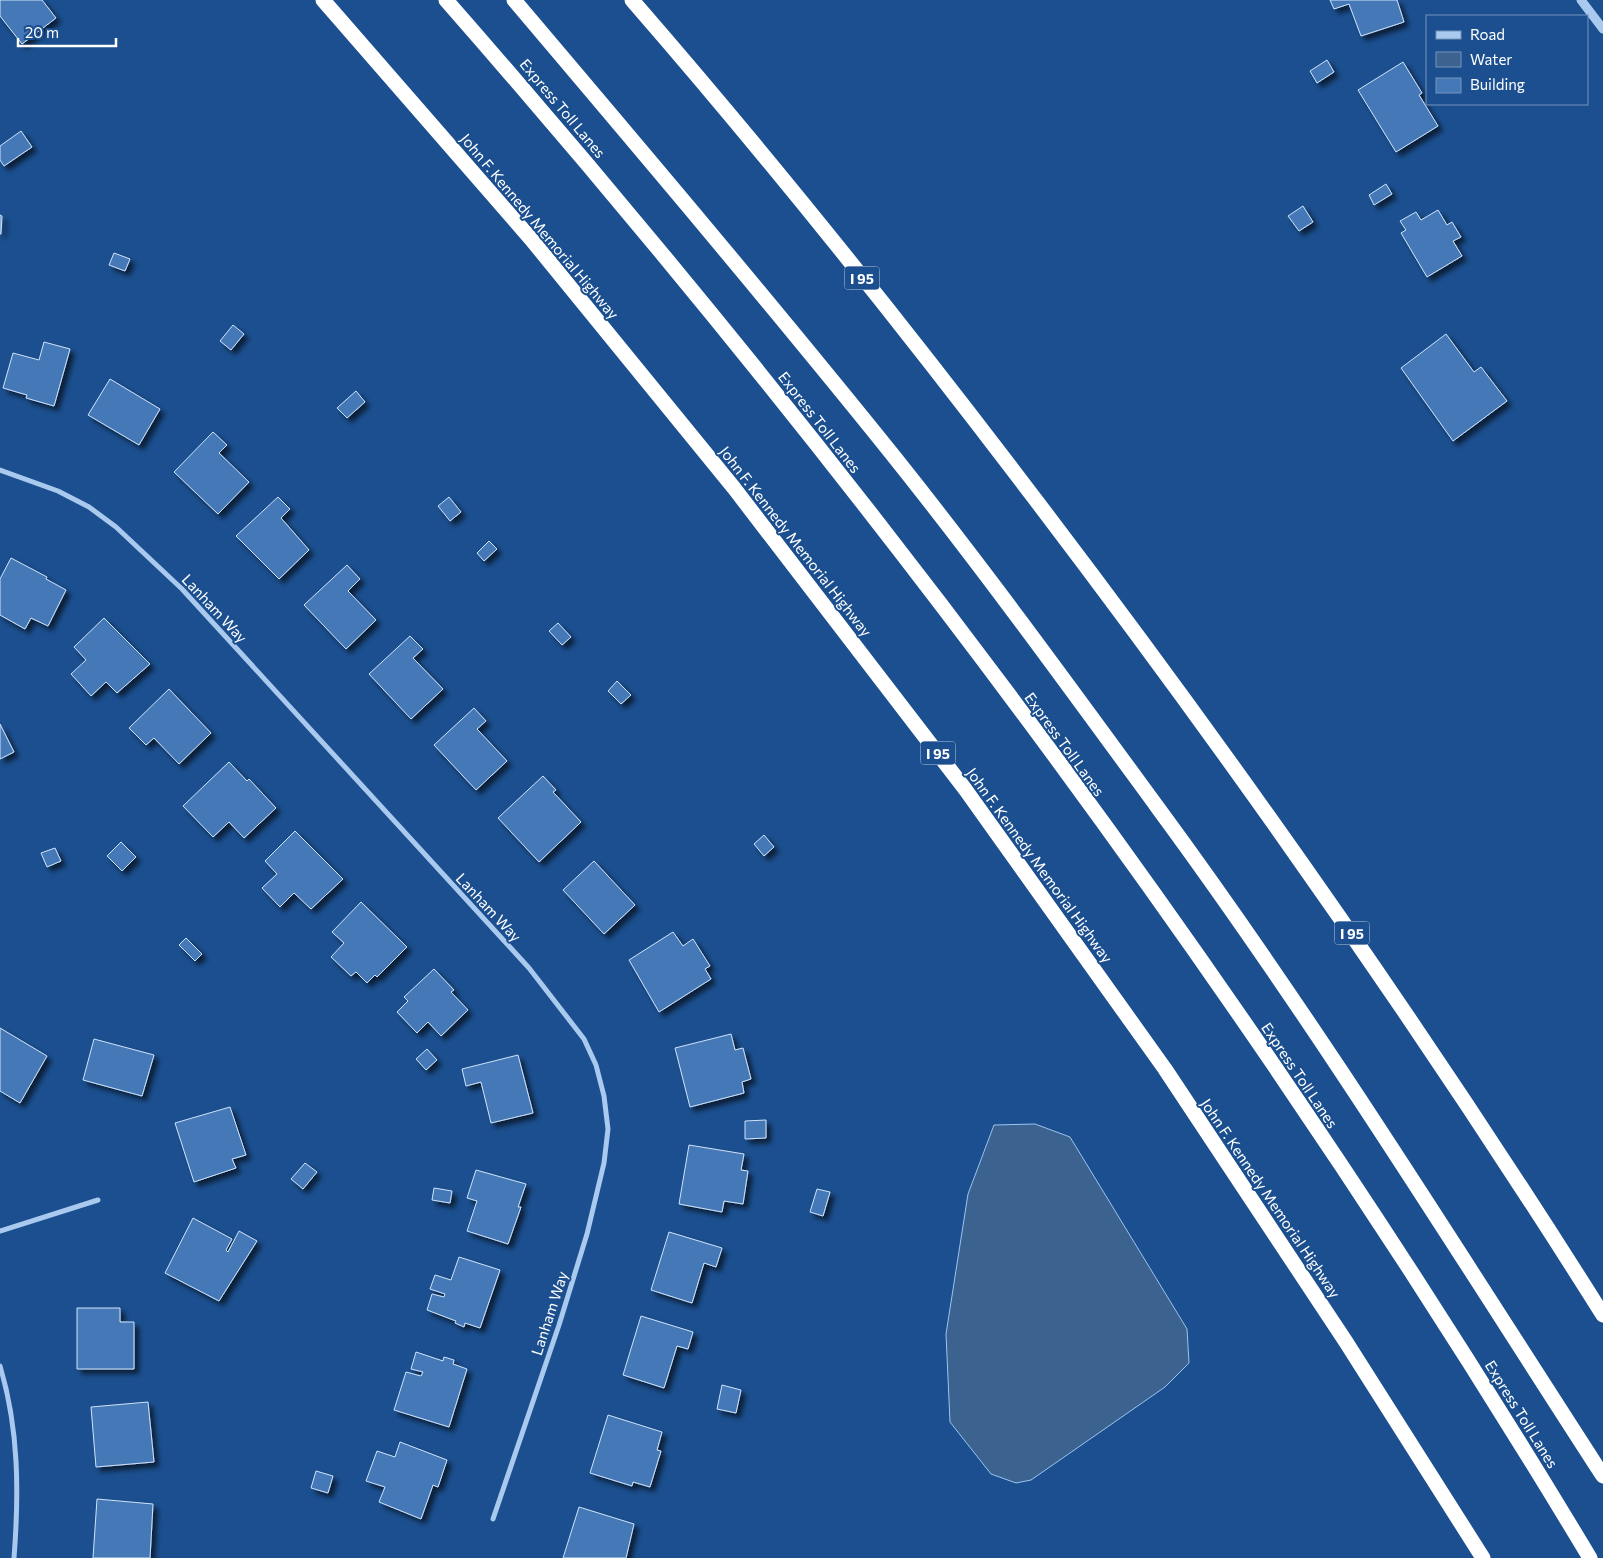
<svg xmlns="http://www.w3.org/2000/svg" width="1603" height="1558" viewBox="0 0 1603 1558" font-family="Commissioner,sans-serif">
	<defs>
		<filter id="shadow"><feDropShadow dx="4.5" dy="4.5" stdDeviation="2.5" flood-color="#0009"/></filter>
	</defs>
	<rect width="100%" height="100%" fill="#1b4f8f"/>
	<!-- water -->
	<path fill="#3c6290" stroke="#9cc4f0" d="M 1035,1124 L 1070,1137 L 1187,1329 L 1189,1363 L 1165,1387 L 1031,1480 L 1016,1483 L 991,1474 L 950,1422 L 946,1334 L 968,1194 L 994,1125 Z"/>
	<!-- building -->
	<path fill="#4478b7" stroke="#cfe3fa" filter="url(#shadow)" d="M 0,0 L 42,0 L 56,18 L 22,44 L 0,16 Z
		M 1330,0 L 1397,0 L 1404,22 L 1361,36 L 1349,4 L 1334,9 Z
		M 1327,60 L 1334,72 L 1317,83 L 1310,71 Z
		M 1403,62 L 1422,93 L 1419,95 L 1438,126 L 1396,152 L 1358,90 Z
		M 21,131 L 32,147 L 4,166 L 0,160 L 0,146 Z
		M 1386,184 L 1392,194 L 1374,205 L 1369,195 Z
		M 1303,206 L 1313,222 L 1299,231 L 1288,216 Z
		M 1438,210 L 1447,225 L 1452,222 L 1461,237 L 1453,241 L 1462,256 L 1427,277 L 1401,233 L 1406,230 L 1400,221 L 1416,212 L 1421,220 Z
		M 0,215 L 2,216 L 1,234 L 0,234 Z
		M 114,253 L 130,259 L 125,271 L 109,265 Z
		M 233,325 L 244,334 L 231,350 L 220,341 Z
		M 1446,334 L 1474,372 L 1481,367 L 1507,401 L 1453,441 L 1401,368 Z
		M 44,342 L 70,349 L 54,406 L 26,398 L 27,395 L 3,388 L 13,353 L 39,360 Z
		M 110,379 L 160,409 L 139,445 L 88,415 Z
		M 356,391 L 365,402 L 347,418 L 337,408 Z
		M 213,432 L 227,445 L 219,453 L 249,482 L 218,514 L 174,472 Z
		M 278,497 L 290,509 L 281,518 L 309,550 L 279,579 L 236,536 Z
		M 449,497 L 461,512 L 450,521 L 438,506 Z
		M 489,541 L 497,549 L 484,561 L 477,553 Z
		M 11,558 L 47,577 L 46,579 L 66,590 L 48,626 L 31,618 L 25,629 L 0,615 L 0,579 Z
		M 347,565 L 360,579 L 348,591 L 376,620 L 346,649 L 304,605 Z
		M 104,618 L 150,664 L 117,693 L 106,682 L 91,696 L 71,674 L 86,660 L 74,647 Z
		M 558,623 L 571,637 L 562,645 L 549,631 Z
		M 410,636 L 423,649 L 413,658 L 443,689 L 411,719 L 369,674 Z
		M 617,681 L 631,695 L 621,704 L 608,691 Z
		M 169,689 L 211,733 L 179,764 L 154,738 L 146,745 L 129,728 Z
		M 474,708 L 486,721 L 477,729 L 507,761 L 476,790 L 434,745 Z
		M 0,724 L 14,752 L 0,759 Z
		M 229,762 L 247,781 L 249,779 L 276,808 L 244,838 L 229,822 L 213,837 L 183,806 Z
		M 543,776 L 556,790 L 553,792 L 581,822 L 539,862 L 498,818 Z
		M 295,831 L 343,879 L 311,909 L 294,893 L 280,907 L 262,888 L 277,874 L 265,861 Z
		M 764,835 L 774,847 L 764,856 L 754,844 Z
		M 121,842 L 136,857 L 122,871 L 107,856 Z
		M 55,848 L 61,861 L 47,867 L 41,853 Z
		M 594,861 L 635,905 L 604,934 L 563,890 Z
		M 361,902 L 407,947 L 377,977 L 375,975 L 367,983 L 356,972 L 351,976 L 331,957 L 344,943 L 332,932 Z
		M 673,932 L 683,946 L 693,939 L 710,966 L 705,969 L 711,979 L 659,1012 L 629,960 Z
		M 186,938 L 202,954 L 195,961 L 179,945 Z
		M 434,969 L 454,990 L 451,992 L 468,1010 L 441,1036 L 428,1022 L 417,1033 L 397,1012 L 408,1001 L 404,997 Z
		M 0,1028 L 47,1056 L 20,1103 L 0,1091 Z
		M 731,1034 L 735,1050 L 743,1048 L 751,1079 L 742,1082 L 744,1093 L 690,1107 L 675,1048 Z
		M 94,1039 L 154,1055 L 142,1096 L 83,1080 Z
		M 427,1049 L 437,1060 L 426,1070 L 416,1059 Z
		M 518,1055 L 533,1113 L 491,1123 L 481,1082 L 466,1086 L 462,1069 Z
		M 230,1107 L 246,1155 L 232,1159 L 236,1168 L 194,1182 L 175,1123 Z
		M 766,1120 L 766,1138 L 745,1139 L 745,1121 Z
		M 689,1145 L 744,1154 L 741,1170 L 748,1171 L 743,1204 L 724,1201 L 722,1212 L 679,1204 Z
		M 305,1163 L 317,1172 L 303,1189 L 291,1179 Z
		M 476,1170 L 526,1184 L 518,1207 L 521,1207 L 508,1244 L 467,1231 L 477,1201 L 467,1198 Z
		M 434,1188 L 452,1191 L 450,1203 L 432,1200 Z
		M 817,1189 L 830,1192 L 823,1216 L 810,1212 Z
		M 193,1218 L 232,1239 L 226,1250 L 228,1252 L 239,1231 L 257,1241 L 219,1301 L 165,1273 Z
		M 669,1232 L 722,1248 L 716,1267 L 704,1263 L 692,1303 L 651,1290 Z
		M 459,1257 L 500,1270 L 480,1328 L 465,1323 L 464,1327 L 455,1323 L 456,1321 L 427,1310 L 432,1294 L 444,1297 L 445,1294 L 430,1289 L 435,1275 L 451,1280 Z
		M 77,1308 L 120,1308 L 120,1322 L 134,1322 L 134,1369 L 77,1369 Z
		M 641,1316 L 693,1332 L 688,1349 L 677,1346 L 664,1388 L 623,1375 Z
		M 416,1352 L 443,1361 L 444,1357 L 454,1360 L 453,1364 L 467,1369 L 449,1427 L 394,1410 L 406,1372 L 421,1376 L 423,1372 L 411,1369 Z
		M 722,1385 L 741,1390 L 736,1413 L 717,1409 Z
		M 148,1402 L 154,1462 L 96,1467 L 91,1407 Z
		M 608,1415 L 662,1432 L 657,1450 L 661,1451 L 650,1487 L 633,1482 L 632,1486 L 590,1473 Z
		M 400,1442 L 447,1460 L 438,1487 L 433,1485 L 421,1519 L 379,1502 L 385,1487 L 366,1481 L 377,1451 L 395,1457 Z
		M 316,1471 L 333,1476 L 328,1493 L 311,1488 Z
		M 97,1499 L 153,1504 L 150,1558 L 93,1558 Z
		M 579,1507 L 634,1524 L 626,1558 L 563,1558 Z"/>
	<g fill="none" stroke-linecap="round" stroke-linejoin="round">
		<!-- minor -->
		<path stroke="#a9c9ee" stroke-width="5" d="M 0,470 L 58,491 L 89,507 L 116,527 L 182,589 L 529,968 L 584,1039 L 596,1065 L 604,1096 L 608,1129 L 604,1163 L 587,1234 L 559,1325 L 493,1519
			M 0,1231 L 98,1200
			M 0,1366 C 19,1429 19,1493 14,1558"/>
		<!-- tertiary -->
		<path stroke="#a9c9ee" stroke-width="9" d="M 1581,0 L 1603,29"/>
		<!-- motorway -->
		<path stroke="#fff" stroke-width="15" d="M 323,0 L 531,239 L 734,488 L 965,789 L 1165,1069 L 1346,1342 L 1483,1558
			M 446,0 C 871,485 1258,1006 1590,1558
			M 514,0 C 641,150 768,300 892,454 C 984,569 1071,689 1158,808 C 1317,1024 1458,1252 1603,1476
			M 632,0 C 772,161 906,329 1035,499 C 1236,763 1426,1034 1603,1315"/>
	</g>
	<g text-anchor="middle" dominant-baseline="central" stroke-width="4" stroke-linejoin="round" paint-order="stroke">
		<!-- shield labels -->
		<g fill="#1b4f8f" stroke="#bbcadd" stroke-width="1">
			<rect x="844.5" y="266.5" width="35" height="23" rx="4"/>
			<rect x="920.5" y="741.5" width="35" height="23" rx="4"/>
			<rect x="1334.5" y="921.5" width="35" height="23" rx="4"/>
		</g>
		<g font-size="14" font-weight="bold" fill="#fff">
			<text x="862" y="278">I 95</text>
			<text x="938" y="753">I 95</text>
			<text x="1352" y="933">I 95</text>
		</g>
		<!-- street labels -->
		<g font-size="15" fill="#fff" stroke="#1b4f8f">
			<text transform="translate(563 108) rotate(50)">Express Toll Lanes</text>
			<text transform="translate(540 226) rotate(50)">John F. Kennedy Memorial Highway</text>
			<text transform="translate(820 422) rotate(52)">Express Toll Lanes</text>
			<text transform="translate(796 541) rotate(52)">John F. Kennedy Memorial Highway</text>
			<text transform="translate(215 608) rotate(47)">Lanham Way</text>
			<text transform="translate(1065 744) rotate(54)">Express Toll Lanes</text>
			<text transform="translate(1040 865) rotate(54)">John F. Kennedy Memorial Highway</text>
			<text transform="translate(489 907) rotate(47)">Lanham Way</text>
			<text transform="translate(1300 1075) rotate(56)">Express Toll Lanes</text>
			<text transform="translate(1271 1198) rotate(56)">John F. Kennedy Memorial Highway</text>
			<text transform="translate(549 1313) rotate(-72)">Lanham Way</text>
			<text transform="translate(1522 1414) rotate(58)">Express Toll Lanes</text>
		</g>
	</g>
	<!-- legend -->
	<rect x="1426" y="15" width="162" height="90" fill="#1b4f8f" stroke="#7695bc"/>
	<rect x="1436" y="31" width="25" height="8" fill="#a9c9ee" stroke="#7695bc"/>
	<text x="1470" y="40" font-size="15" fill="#ffffff">Road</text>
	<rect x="1436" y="52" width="25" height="15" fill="#3c6290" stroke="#7695bc"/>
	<text x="1470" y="65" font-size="15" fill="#ffffff">Water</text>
	<rect x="1436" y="78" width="25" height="15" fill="#4478b7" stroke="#7695bc"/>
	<text x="1470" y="90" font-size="15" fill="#ffffff">Building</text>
	<!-- scale -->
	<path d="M18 38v8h98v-8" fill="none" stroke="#ffffff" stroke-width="2.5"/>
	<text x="25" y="38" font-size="15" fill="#ffffff" stroke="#1b4f8f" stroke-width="4" paint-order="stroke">20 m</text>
</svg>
